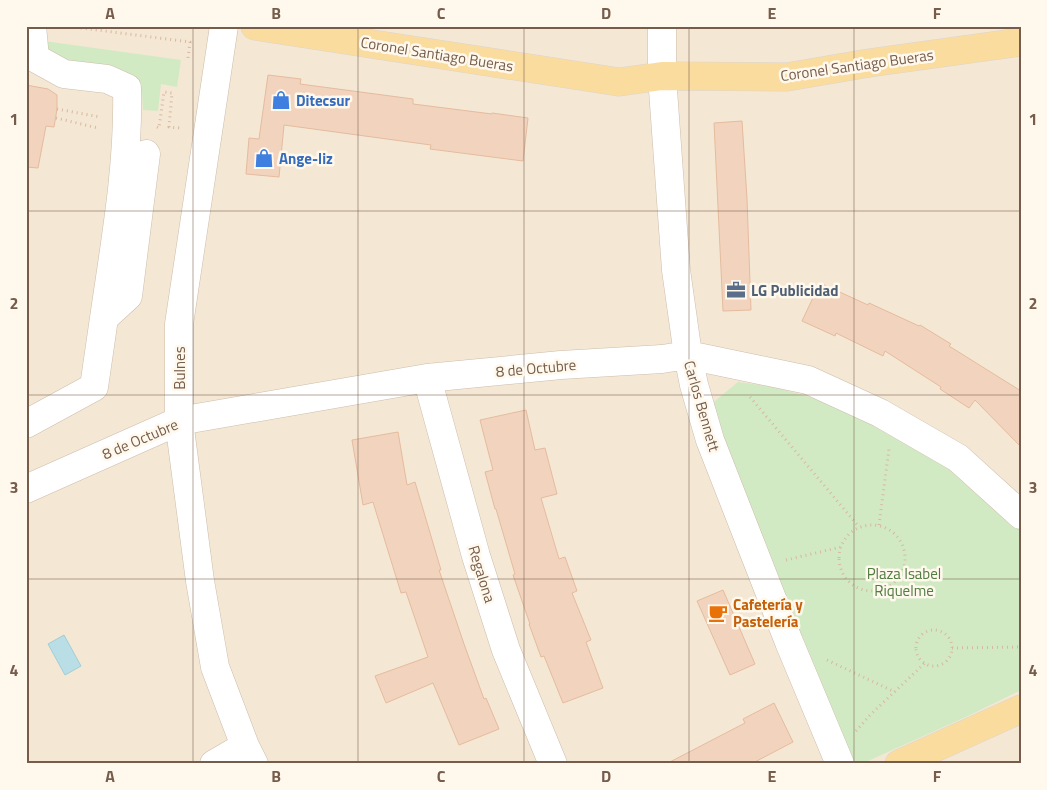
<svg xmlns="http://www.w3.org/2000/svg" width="1047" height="790" viewBox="0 0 1047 790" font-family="'Titillium Web',sans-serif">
	<rect width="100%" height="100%" fill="#fcf5e6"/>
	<!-- residential -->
	<path fill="#f4e7d4" d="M 26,26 L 1021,26 L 1021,764 L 26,764 Z"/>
	<!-- green -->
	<path fill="#d2eac4" d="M 44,41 L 181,60 L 177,87 L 161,84 L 158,111 L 143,110 L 142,93 L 137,82 L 119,69 L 66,66 L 48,55 Z
		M 738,382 L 774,387 L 824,401 L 885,429 L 951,468 L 1017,524 L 1021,529 L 1021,690 L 968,716 L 868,761 L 861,764 L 856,764 L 848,750 L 788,607 L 709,406 Z"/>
	<!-- water -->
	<path fill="#badee6" stroke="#a0ced8" d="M 64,635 L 81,666 L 65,675 L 48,644 Z"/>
	<!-- building -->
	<path fill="#f2d4be" stroke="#e5bb9e" d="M 268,75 L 301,79 L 300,84 L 413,99 L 413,104 L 492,114 L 492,113 L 528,118 L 523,161 L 430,149 L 431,145 L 284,125 L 279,177 L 246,174 L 249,138 L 259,139 Z
		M 26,85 L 48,89 L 57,95 L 57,109 L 54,127 L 46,126 L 38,168 L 26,167 Z
		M 742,121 L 747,199 L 751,310 L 723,311 L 714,123 Z
		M 820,283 L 868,305 L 869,303 L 919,326 L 920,325 L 951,344 L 949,346 L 1021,391 L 1021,447 L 975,400 L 969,408 L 940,389 L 941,387 L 885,351 L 883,356 L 836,333 L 835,336 L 802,321 Z
		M 526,410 L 535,450 L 545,448 L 557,494 L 541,498 L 559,559 L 565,557 L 577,591 L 572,593 L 591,640 L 586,642 L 603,688 L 563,703 L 544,656 L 541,657 L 529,624 L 530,624 L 513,575 L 515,574 L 496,509 L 495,509 L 485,472 L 493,470 L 480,420 Z
		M 398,432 L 407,485 L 415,482 L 441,570 L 439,570 L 464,644 L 484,699 L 486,698 L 499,729 L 459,745 L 433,683 L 386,703 L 375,676 L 428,657 L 406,592 L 401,593 L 373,502 L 363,505 L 352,440 Z
		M 723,590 L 755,664 L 730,675 L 697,601 Z
		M 774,703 L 793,742 L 751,764 L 666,764 L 745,723 L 743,719 Z"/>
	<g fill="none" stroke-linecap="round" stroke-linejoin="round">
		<!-- minor casing -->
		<g stroke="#cebdac" stroke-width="29">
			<path id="minor" d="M 32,26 L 35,58 L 64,74 L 107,79 L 127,88 C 129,165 115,242 104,318
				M 224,26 L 179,324 L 179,421 L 200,581 L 215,667 L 245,746 L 254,764
				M 662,26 L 662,76 L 676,270 L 688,355 L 694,385 L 710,440 L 789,642 L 840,764
				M 427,378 L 476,556 L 506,650 L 553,764
				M 26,424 L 94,387 L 104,318 L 128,296 L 146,154
				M 26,489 L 179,421 L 427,378 L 561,365 L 662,359 L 688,355 L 808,380 L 880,413 L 958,458 L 1021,515
				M 214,764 L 245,746"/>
		</g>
		<!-- major casing -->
		<g stroke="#dbd5d0" stroke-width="29">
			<path id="major" d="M 255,26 L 619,82 L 662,76 L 787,77 L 869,63 L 1021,42
				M 899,764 L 1021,709"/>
		</g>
		<!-- path -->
		<path stroke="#d7b8a0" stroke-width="3" stroke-dasharray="1 4" stroke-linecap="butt" d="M 66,26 L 190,42 L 188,58
			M 57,109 L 100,117
			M 56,118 L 98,128
			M 157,127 L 159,128 L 164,92 L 172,93 L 169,127 L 180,128
			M 750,397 L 859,527
			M 879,525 L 889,449
			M839 558a33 33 0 1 1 66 0a33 33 0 1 1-66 0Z
			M 786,560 L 841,547
			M916 648a18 18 0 1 1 36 0a18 18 0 1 1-36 0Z
			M 952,648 L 1021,647
			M 827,660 L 895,692
			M 856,731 L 870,715 L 925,663"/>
		<!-- minor -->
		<use href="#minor" stroke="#fff" stroke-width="28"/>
		<!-- major -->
		<use href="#major" stroke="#fbdc9f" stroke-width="28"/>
	</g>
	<!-- grid -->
	<path fill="none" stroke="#765c4a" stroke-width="1" stroke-opacity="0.55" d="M 193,26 L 193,764M 358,26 L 358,764M 524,26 L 524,764M 689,26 L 689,764M 854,26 L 854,764M 26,211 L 1021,211M 26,395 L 1021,395M 26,579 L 1021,579"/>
	<!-- icons -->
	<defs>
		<g id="shop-bare" transform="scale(1.5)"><path d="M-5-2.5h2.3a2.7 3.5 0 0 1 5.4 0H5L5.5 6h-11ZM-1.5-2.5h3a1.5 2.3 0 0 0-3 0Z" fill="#3f7fe0" stroke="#fff8ed" stroke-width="2.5" paint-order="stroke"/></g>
		<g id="office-bare" transform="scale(1.5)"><path d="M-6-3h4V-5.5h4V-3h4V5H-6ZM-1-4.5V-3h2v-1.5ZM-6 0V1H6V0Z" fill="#5c6f8a" stroke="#fff8ed" stroke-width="2.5" paint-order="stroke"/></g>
		<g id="cafe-bare" transform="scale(1.5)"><path d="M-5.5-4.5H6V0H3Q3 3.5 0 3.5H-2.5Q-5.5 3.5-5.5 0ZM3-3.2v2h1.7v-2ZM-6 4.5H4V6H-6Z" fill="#e8710a" stroke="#fff8ed" stroke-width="2.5" paint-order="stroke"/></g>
	</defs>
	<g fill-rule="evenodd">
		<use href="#shop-bare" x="281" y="100"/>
		<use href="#shop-bare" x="264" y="158"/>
		<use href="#office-bare" x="736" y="290"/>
		<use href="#cafe-bare" x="718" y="613"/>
	</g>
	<g text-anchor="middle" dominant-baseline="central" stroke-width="5" stroke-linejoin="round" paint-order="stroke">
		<!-- street labels -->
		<g font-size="15" fill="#765c4a" stroke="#fff8ed">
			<text transform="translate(437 54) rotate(9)">Coronel Santiago Bueras</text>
			<text transform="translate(857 65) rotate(-8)">Coronel Santiago Bueras</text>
			<text transform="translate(179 368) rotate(-90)">Bulnes</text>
			<text transform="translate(536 368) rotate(-5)">8 de Octubre</text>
			<text transform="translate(702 406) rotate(74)">Carlos Bennett</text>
			<text transform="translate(140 439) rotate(-23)">8 de Octubre</text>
			<text transform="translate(482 574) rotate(73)">Regalona</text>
		</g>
		<!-- shop labels -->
		<g font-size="15" font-weight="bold" fill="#366cbe" stroke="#fff8ed" text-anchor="start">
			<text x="296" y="100">Ditecsur</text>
			<text x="279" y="158">Ange-liz</text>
		</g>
		<!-- service labels -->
		<g font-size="15" font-weight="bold" fill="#4e5e75" stroke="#fff8ed" text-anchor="start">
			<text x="751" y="290">LG Publicidad</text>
		</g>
		<!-- park labels -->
		<g font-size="15" fill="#517c42" stroke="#fff8ed">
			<text x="904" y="573">Plaza Isabel<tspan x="904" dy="17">Riquelme</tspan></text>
		</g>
		<!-- food labels -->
		<g font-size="15" font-weight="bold" fill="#c56008" stroke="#fff8ed" text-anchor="start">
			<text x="733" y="604">Cafetería y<tspan x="733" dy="17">Pastelería</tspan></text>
		</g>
	</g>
	<!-- border -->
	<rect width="1047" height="790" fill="none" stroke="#fff8ed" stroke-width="55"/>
	<rect x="28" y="28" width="992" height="734" fill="none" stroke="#765c4a" stroke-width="2"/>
	<g font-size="16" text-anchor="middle" font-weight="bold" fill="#765c4a">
		<text x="110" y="19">A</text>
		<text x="276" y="19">B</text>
		<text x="441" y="19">C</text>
		<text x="606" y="19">D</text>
		<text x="772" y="19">E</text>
		<text x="937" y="19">F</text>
		<text x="14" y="125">1</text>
		<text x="1033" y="125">1</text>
		<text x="14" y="309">2</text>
		<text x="1033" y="309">2</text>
		<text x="14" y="493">3</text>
		<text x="1033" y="493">3</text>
		<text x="14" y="676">4</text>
		<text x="1033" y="676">4</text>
		<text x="110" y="782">A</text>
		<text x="276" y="782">B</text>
		<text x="441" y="782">C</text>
		<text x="606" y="782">D</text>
		<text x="772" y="782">E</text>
		<text x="937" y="782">F</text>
	</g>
</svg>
